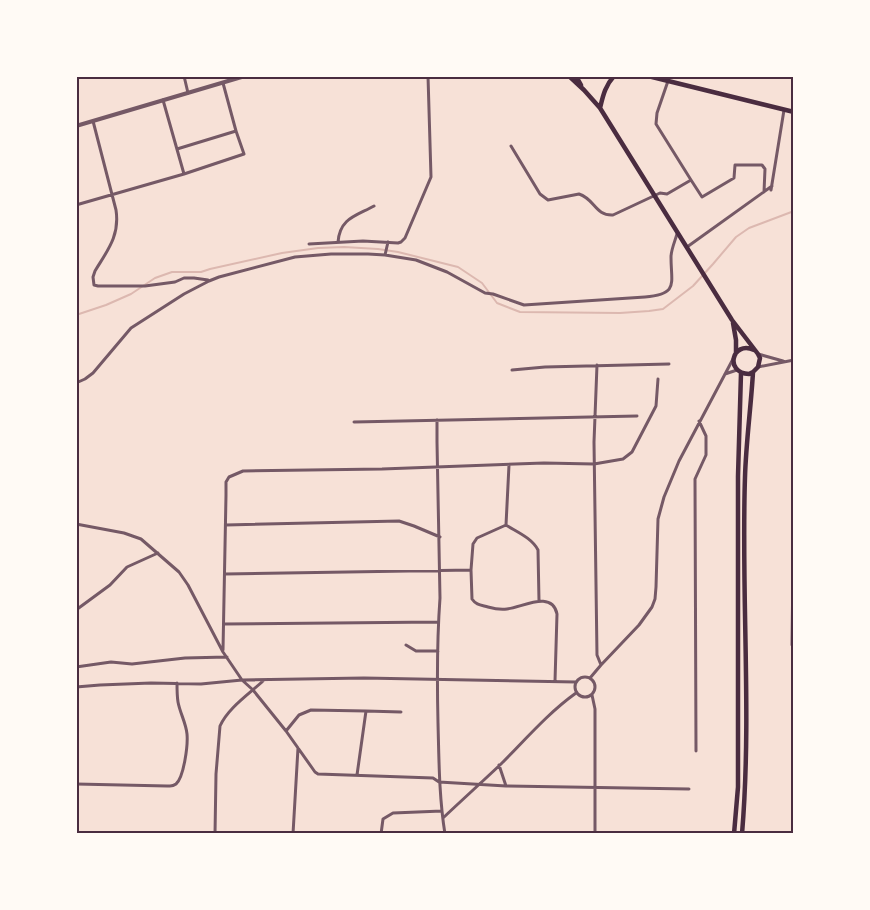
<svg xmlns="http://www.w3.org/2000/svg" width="870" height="910" viewBox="0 0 870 910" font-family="Signika,sans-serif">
	<rect width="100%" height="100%" fill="#f7e1d7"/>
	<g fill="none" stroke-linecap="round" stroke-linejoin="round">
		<!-- stream -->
		<path stroke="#dcb8b0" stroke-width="2" d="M 76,315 L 106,305 L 131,294 L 155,278 L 172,272 L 201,272 L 210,269 L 282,253 L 318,248 L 344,247 L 378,249 L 398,252 L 458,267 L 482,283 L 497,303 L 520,312 L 620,313 L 649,311 L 663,309 L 693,286 L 713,264 L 736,237 L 749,228 L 794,211"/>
		<!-- minor -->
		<path stroke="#755966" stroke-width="3" d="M 184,76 L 188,93
			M 93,121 L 116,210 C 120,236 107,251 95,271 L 93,277 L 94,285 L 98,286 L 145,286 L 175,282 L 184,278 L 194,278 L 208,280
			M 511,146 L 540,194 L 548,200 L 579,194 C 595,199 595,216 613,215 L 660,193 L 667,194 L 691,180 L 656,124 L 657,113 L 668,81
			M 177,149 L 236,131 L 223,83
			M 184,174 L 244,154 L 236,131
			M 691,180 L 702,197 L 734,178 L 735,165 L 762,165 L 765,169 L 764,192
			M 771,190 L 784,110
			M 76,205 L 184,174 L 163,100
			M 338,242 C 340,218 356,216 374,206
			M 309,244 L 363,241 L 398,243 L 401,242 L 405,238 L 431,177 L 428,76
			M 687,247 L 772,186
			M 385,255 L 388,242
			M 758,354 L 783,361
			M 597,365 L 594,442 L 597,655 L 601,665
			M 758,367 L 794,360
			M 512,370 L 545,367 L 669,364
			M 725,374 L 737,370
			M 76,383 L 85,379 L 93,373 L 131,328 L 184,294 L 209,281 L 219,277 L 295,257 L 331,254 L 368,254 L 385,255 L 416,260 L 447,272 L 485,293 L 493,294 L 524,305 L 645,297 C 679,294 671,284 671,257 C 671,250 675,241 677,234
			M 437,420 L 437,442 L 440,598 C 437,639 437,681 438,723 C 439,760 439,797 445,834
			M 354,422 L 637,416
			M 794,487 L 792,645 L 794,645
			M 76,524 L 124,533 L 141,539 L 179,572 L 188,585 L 223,652 L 242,680 L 253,690 L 286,731 L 315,772 L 318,774 L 433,778 L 439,782 L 506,786 L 689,789
			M 226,525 L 399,521 L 414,526 L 440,537
			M 506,525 L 477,538 L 473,544 L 471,570 L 472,599 C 476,605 481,605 488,607 C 495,609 501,610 507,609 C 523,607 552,590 557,614 L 555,681
			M 506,525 C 517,532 532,538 538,550 L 539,601
			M 506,525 L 509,465
			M 225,574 L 471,570
			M 76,610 L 110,585 L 127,567 L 158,553
			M 224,624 L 438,622
			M 406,645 L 416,651 L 438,651
			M 223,650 L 226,495 L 226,482 L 229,477 L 243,471 L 382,469 L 544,463 L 594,464 L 623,459 L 632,452 L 656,406 L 658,379
			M 76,667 L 111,662 L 132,664 L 185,658 L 227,657
			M575 687a10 10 0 1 1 20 0a10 10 0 1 1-20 0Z
			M 590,678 L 601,665 L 639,625 L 652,607 L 655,599 L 656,587 L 658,519 L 664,497 L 679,461 L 733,359
			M 76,687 L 100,685 L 151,683 L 201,684 L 242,680 L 364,678 L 576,682
			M 592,695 L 595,709 L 595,834
			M 366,711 L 401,712
			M 286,731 L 299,715 L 311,710 L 366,711 L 357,775
			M 696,751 L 695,479 L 706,455 L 706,436 L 699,421
			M 499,765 L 506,786
			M 76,784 L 167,786 C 171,786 172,787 176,784 C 184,777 188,745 187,734 C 186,723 180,713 178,702 C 177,696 177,689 177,683
			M 443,818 C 462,800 482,782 501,764 C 525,740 548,713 576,693
			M 215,834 L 216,774 L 220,726 C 228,708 249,694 263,681
			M 293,834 L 298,748
			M 381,834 L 383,819 L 393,813 L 442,811"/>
		<!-- tertiary -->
		<path stroke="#755966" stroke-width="4" d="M 76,126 L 245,76"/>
		<!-- primary -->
		<path stroke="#4a2c40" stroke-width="4.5" d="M 569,76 L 584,90 L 600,108 L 732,320 L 758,354 L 760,358 L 758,367 L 753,372 L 749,374 C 724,373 732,340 754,350
			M 576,76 L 581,85
			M 648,76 L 794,112
			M 600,108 C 603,96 605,86 614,76
			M 733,323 L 736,340 L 736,353
			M 734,834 L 738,787 L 738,476 L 741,373
			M 742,834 C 752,715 741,596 745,477 C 746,442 751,407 753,372"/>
	</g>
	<!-- border -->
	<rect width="870" height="910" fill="none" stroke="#fffaf5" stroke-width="156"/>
	<rect x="78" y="78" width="714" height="754" fill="none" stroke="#4a2c40" stroke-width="2"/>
</svg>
